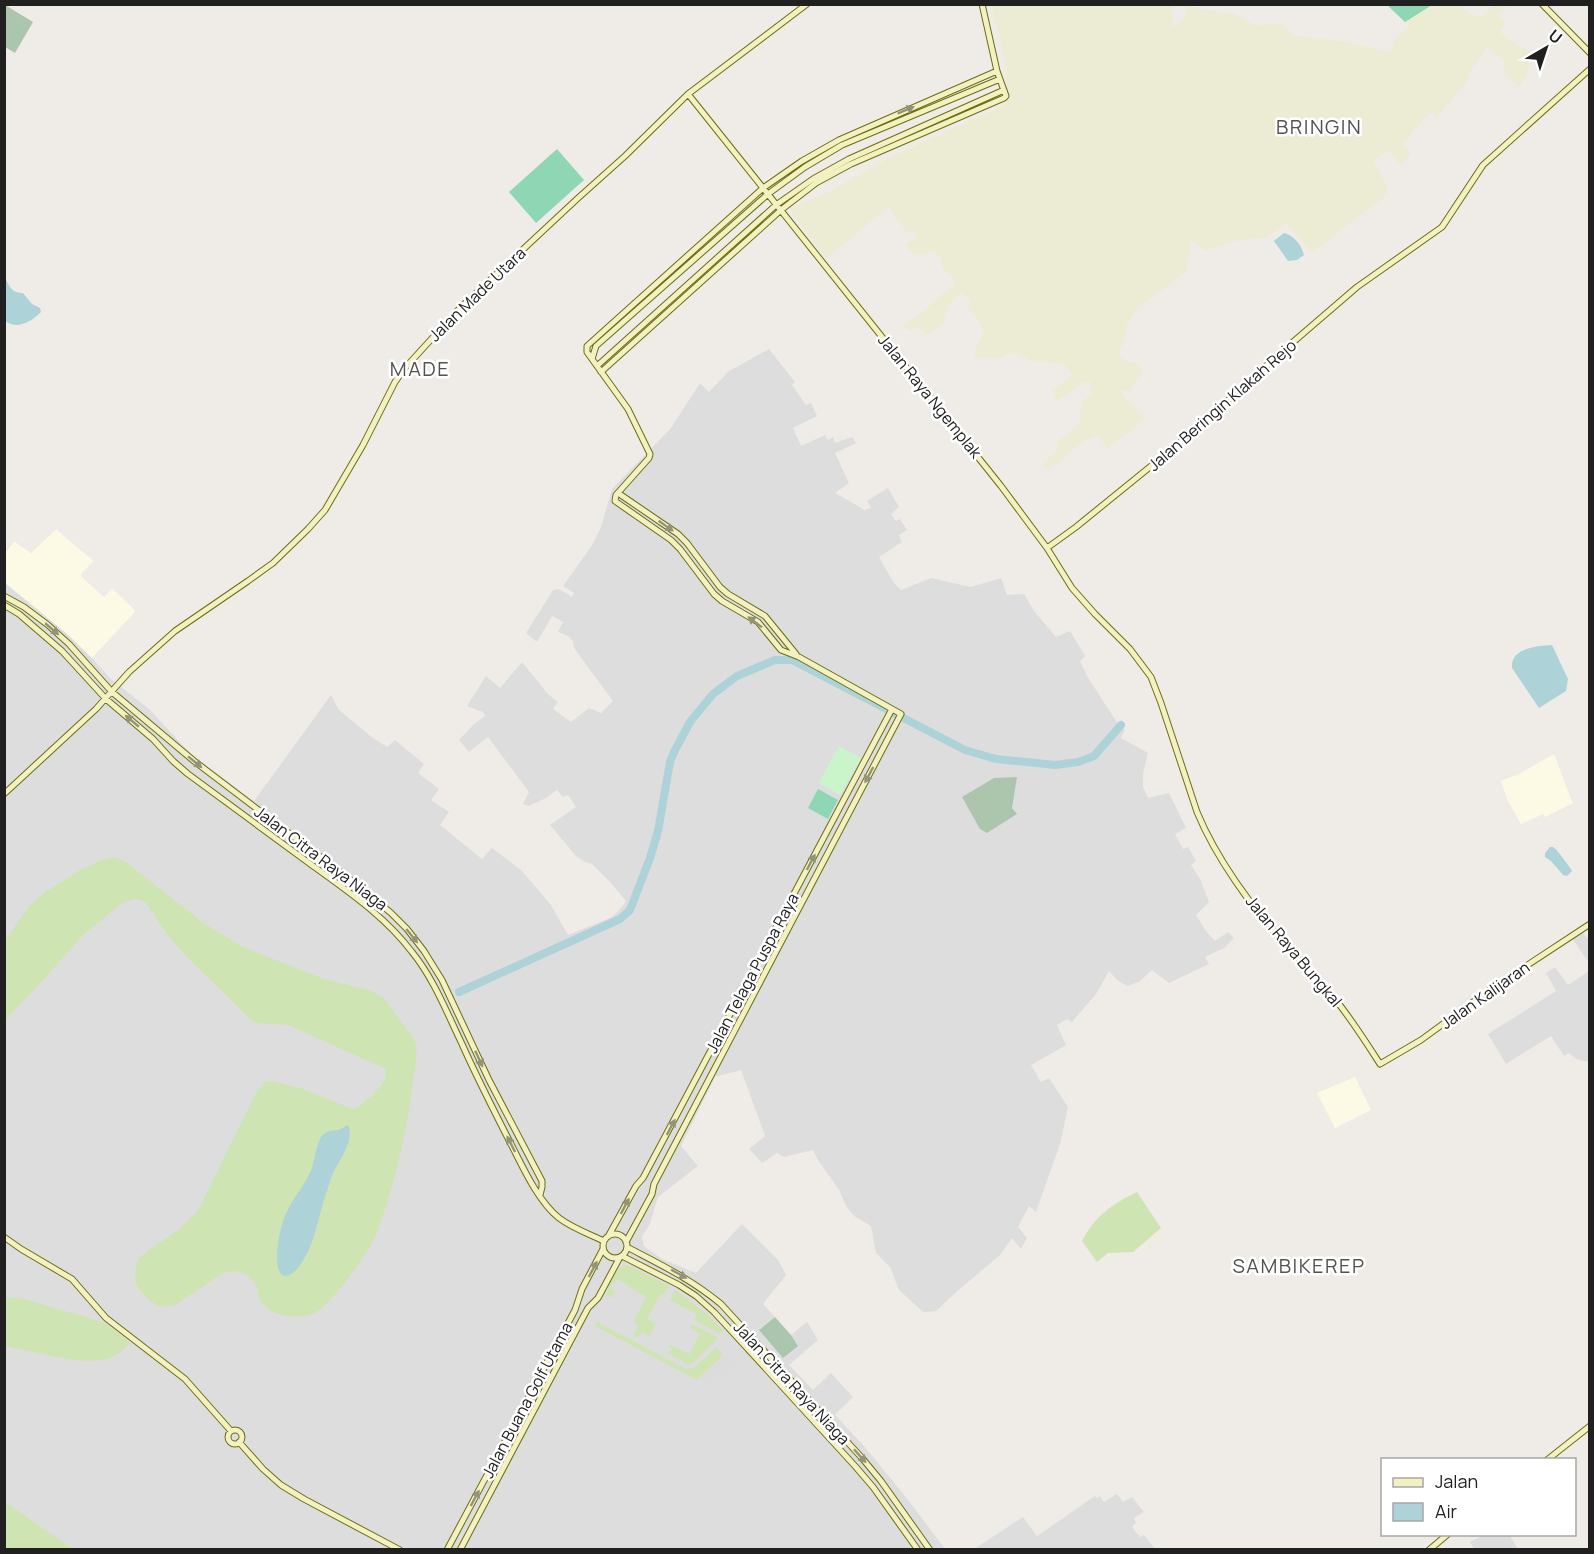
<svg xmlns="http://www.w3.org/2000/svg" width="1594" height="1554" viewBox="0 0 1594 1554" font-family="Manrope,sans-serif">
	<rect width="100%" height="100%" fill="#efece8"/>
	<!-- residential -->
	<path fill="#dedddd" d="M 769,349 L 795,382 L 792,385 L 806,405 L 811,403 L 817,416 L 793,428 L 801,446 L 825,435 L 828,440 L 833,437 L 835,443 L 852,437 L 856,443 L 835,453 L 849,483 L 835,493 L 865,510 L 871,508 L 867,501 L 888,488 L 899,507 L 891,514 L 896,521 L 900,519 L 907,530 L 899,535 L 902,542 L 879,557 L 894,583 L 901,590 L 931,578 L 971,587 L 1001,578 L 1007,595 L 1024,594 L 1034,611 L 1056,637 L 1070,631 L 1085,656 L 1080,661 L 1087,676 L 1118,724 L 1125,730 L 1121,738 L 1148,753 L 1143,775 L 1143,787 L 1148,798 L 1169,793 L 1186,828 L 1175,834 L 1183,849 L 1188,847 L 1196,861 L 1191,865 L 1200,879 L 1209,902 L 1196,915 L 1206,931 L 1215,941 L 1228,932 L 1234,938 L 1224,948 L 1205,957 L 1209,964 L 1169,983 L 1152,970 L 1139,982 L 1127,986 L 1117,980 L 1109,971 L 1096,994 L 1072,1022 L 1067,1019 L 1057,1025 L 1066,1045 L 1031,1065 L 1041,1082 L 1049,1078 L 1068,1107 L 1060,1144 L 1036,1212 L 1029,1206 L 1018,1227 L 1027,1238 L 1021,1249 L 1012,1238 L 1000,1255 L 954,1294 L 936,1311 L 923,1312 L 899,1290 L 890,1267 L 876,1253 L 871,1226 L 854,1216 L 846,1206 L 839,1190 L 818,1160 L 813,1150 L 784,1157 L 777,1153 L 762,1163 L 749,1149 L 765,1136 L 741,1070 L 715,1077 L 681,1146 L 698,1166 L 658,1197 L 650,1224 L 642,1237 L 644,1246 L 662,1259 L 696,1273 L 742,1224 L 778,1260 L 786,1275 L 763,1304 L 775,1317 L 760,1329 L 798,1346 L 791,1335 L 807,1322 L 818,1340 L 789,1365 L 813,1390 L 831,1373 L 853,1397 L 835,1415 L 864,1446 L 909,1501 L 945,1549 L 5,1549 L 4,553 L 14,541 L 31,553 L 56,529 L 94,561 L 82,573 L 81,576 L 104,597 L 112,588 L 136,611 L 92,658 L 111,679 L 149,709 L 191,754 L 254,801 L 331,695 L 339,710 L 373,738 L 387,747 L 395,740 L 424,764 L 418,773 L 439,789 L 431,800 L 449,812 L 440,825 L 482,859 L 492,848 L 521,870 L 551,905 L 568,935 L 612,917 L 621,908 L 626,901 L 611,883 L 592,864 L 585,862 L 576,856 L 550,825 L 576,807 L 568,795 L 563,797 L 557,790 L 546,798 L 529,806 L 523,804 L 529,792 L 488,737 L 469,752 L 459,740 L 473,725 L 485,716 L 483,712 L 467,706 L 486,676 L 500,688 L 522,662 L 548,694 L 558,702 L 553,709 L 571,722 L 589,708 L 601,713 L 613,701 L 574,648 L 573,641 L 568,636 L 558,632 L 563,622 L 552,616 L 537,642 L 526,633 L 553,590 L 559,589 L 572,597 L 574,593 L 563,586 L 593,544 L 601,527 L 612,489 L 671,428 L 700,383 L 709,392 L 729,371 Z
		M 1582,932 L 1589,940 L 1589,963 L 1572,938 Z
		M 1555,967 L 1568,985 L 1589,971 L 1589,1062 L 1576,1059 L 1569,1053 L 1564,1056 L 1551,1036 L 1506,1064 L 1488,1034 L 1556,991 L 1546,973 Z
		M 1117,1494 L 1123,1502 L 1132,1497 L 1144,1512 L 1134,1518 L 1136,1523 L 1132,1527 L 1140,1537 L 1144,1535 L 1155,1549 L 974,1549 L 1023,1517 L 1037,1536 L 1095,1496 L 1097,1498 L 1100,1496 L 1104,1502 Z
		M 1484,1535 L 1509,1535 L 1518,1549 L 1474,1549 L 1470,1542 Z"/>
	<!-- education -->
	<path fill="#fcfae4" d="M 56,529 L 94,561 L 82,573 L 81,576 L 104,597 L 112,588 L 136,611 L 92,658 L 66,633 L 5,583 L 5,553 L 14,541 L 31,553 Z
		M 1554,754 L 1570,797 L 1573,803 L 1545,817 L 1543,814 L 1521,824 L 1508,801 L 1501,781 L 1519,774 Z
		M 1355,1077 L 1371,1110 L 1335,1128 L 1317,1093 Z"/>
	<!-- farmland -->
	<path fill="#ececd5" d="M 991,5 L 1174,5 L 1172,12 L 1173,27 L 1186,17 L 1185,5 L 1202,9 L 1235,14 L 1255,25 L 1281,23 L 1292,35 L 1347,42 L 1391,52 L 1394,39 L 1409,26 L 1405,22 L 1432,5 L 1466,5 L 1464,8 L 1468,13 L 1481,17 L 1494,5 L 1508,5 L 1498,15 L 1506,23 L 1500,33 L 1535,55 L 1522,85 L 1519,88 L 1504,73 L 1504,61 L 1487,47 L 1472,69 L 1465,85 L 1437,117 L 1432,112 L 1420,123 L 1403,145 L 1411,153 L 1401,166 L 1389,150 L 1373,161 L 1387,186 L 1387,195 L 1312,253 L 1287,224 L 1266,238 L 1235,241 L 1205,251 L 1191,240 L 1187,271 L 1138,308 L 1127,325 L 1123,344 L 1120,349 L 1119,356 L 1126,361 L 1140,365 L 1142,373 L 1129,391 L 1123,390 L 1123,396 L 1143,416 L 1144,420 L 1107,449 L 1098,435 L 1085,441 L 1071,451 L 1059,463 L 1046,470 L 1043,464 L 1057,450 L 1058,441 L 1077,426 L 1081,419 L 1080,412 L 1082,402 L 1091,394 L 1091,382 L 1084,382 L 1068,395 L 1056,401 L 1053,390 L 1072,375 L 1064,364 L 1045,362 L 1032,362 L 1017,353 L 1006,355 L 999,358 L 974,358 L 976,347 L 983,333 L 979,322 L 967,308 L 971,301 L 961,293 L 949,304 L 943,324 L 935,331 L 926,335 L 920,327 L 916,327 L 911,331 L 903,327 L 907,321 L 917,316 L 930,306 L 931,303 L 954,285 L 953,277 L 942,268 L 942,259 L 933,251 L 916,256 L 905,245 L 917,238 L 915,230 L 907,233 L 889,207 L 826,259 L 789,209 L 824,194 L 890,157 L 1005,105 L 1006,70 L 1000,39 Z"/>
	<!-- grass -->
	<path fill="#cfe4b3" d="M 115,857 L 126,862 L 202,922 L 241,946 L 324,979 L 369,990 L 383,997 L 414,1039 C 420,1054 414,1072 412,1088 C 407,1129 398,1169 385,1209 C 381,1219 379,1229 374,1239 C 366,1255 330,1307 314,1313 C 299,1319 274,1318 263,1304 C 258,1299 259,1293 257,1288 C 250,1273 237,1268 223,1273 L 175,1305 L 159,1307 L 148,1299 L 138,1288 L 135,1280 L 135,1273 L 137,1260 L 146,1252 L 182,1227 L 199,1209 L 256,1093 L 264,1083 L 267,1081 L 274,1081 L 303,1089 L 353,1109 C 362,1107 380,1088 385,1079 C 386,1076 386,1072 386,1069 L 288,1025 C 276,1023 263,1026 252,1021 L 183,953 L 167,934 L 146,903 L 141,900 L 133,899 L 121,904 L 83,935 L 45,978 L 5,1020 L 5,940 L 31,904 L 44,893 L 80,870 L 102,860 Z
		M 1137,1192 L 1161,1228 L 1133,1252 L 1108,1253 L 1097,1262 L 1082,1241 C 1095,1216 1112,1204 1137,1192 Z
		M 625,1265 L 630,1266 L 669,1286 L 664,1295 L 661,1294 L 647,1319 L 656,1324 L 649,1336 L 642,1332 L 638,1338 L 633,1336 L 638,1325 L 633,1322 L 646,1297 L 629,1287 L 628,1285 L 617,1279 L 615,1283 L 614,1282 L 610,1288 L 615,1291 L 612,1298 L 606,1295 L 609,1290 L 608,1287 L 617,1270 Z
		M 675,1290 L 706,1313 L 724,1331 L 720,1334 L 694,1320 L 697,1314 L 670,1300 Z
		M 4,1297 L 20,1298 L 93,1319 L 109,1325 L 130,1342 C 125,1350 114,1358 103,1360 C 75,1364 33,1351 5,1346 Z
		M 597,1322 L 686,1369 L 694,1368 L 716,1347 L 723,1355 L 697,1380 L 595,1326 Z
		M 692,1324 L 717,1337 L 716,1340 L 693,1363 L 687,1364 L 663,1351 L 670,1353 L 672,1349 L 668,1347 L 669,1344 L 689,1354 L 700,1334 L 690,1328 Z
		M 5,1502 L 73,1549 L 5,1549 Z"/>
	<!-- cemetery -->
	<path fill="#abc6ad" d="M 5,5 L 33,22 L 15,53 L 5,47 Z
		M 1017,777 L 1012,808 L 1017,814 L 987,833 L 980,829 L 962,797 L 994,778 Z
		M 775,1317 L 791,1335 L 798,1346 L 783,1358 L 759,1330 Z"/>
	<!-- park -->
	<path fill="#caf4ca" d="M 839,746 L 861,758 L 840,795 L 819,783 Z"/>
	<!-- pitch -->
	<path fill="#8ed6b4" d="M 1387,5 L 1432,5 L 1405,22 Z
		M 557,149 L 584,180 L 536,223 L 509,192 Z
		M 818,789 L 838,800 L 828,819 L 808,808 Z"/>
	<!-- parking -->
	<path fill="#dcdcdc" d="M 730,1354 L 737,1361 L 711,1385 L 701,1379 L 723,1357 L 724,1359 Z"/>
	<!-- water -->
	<path fill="#add2d8" d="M 1284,233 C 1294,235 1302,246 1304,255 L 1297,260 L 1288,261 L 1274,241 Z
		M 5,278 C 10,287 12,293 23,293 L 32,304 L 40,308 L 41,312 C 31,322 17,330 5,321 Z
		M 1552,645 L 1568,679 L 1566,691 L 1539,708 L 1512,668 C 1510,648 1537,646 1552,645 Z
		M 1550,847 L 1553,847 C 1559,851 1566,863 1571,869 L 1572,871 L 1567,876 L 1563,875 L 1551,861 L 1545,857 L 1545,853 Z
		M 348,1125 C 355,1139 340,1159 334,1171 C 330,1180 328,1188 325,1197 C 317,1221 314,1249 297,1269 C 294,1272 289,1276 285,1276 C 271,1273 279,1234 282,1225 C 287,1205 301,1191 310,1173 C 316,1161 315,1137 327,1132 C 331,1130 337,1131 341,1129 C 343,1128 345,1126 348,1125 Z"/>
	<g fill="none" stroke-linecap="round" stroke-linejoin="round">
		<!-- river -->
		<path stroke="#add2d8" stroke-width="8" d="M 459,992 L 620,919 L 630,910 L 650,858 L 658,831 L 670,762 L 674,752 L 690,722 L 713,694 L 737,676 L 775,660 L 792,660 L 965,750 L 996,759 L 1056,765 L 1078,762 L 1094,756 L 1121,725"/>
		<!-- secondary casing -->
		<g stroke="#6b6d11" stroke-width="7">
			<path id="secondary" d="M 1542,4 L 1590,53
				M 688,94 L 1001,486 L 1047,548 L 1072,588 L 1095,614 L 1130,649 L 1151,677 L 1161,703 L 1197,812 C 1216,858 1252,908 1286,945 C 1302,964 1320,980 1335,999 C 1352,1020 1366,1042 1380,1064 L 1421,1040 L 1491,989 L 1590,924
				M 592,359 L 596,346 L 768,194 L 805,167 L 842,145 L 1000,79
				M 597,366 L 776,205 L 813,179 L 849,159 L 1004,90
				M 601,372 L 781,210 L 816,183 L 851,164 L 1004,98 L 1006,96 L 997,71 L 982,4
				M 618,493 L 678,534 L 687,543 L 720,587 L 728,594 L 765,616 L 796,654
				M 1047,548 L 1076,527 L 1193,432 L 1285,349 L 1357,287 L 1442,227 L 1483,165 L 1590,69
				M 4,596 L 24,607 L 48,625 L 69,644 L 112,692 L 194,761 L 360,887 L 391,913 L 407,929 L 424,951 L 442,980 L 489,1080 L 542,1181 L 542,1187 L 540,1195
				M 4,605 L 19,614 L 62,651 L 106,699 L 153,739 L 173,761 L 188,774 C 228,803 268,833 309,863 C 346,890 384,915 412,952 C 434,979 447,1013 462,1044 C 478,1080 496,1115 514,1150 C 525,1172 540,1203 559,1218 C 572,1228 589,1234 604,1241
				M 4,794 L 96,709 L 129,672 L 175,631 L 248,581 L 273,563 L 308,529 L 325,510 L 332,498 L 363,445 L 395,382 L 404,369 L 458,310 L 577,199 L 625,156 L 688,94 L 807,4
				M603 1246a12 12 0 1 1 24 0a12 12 0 1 1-24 0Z
				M 609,1235 L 636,1186 L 643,1178 L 667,1133 L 892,709
				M 4,1237 L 21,1249 L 72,1279 L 106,1318 L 185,1379 L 231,1431
				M 626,1242 L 652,1194 L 654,1184 L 901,714 L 799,657 L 781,650 L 758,622 L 722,601 L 714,594 L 680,549 L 671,540 L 615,501 L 616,495 L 649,458 L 650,454 L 628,409 L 592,359 L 587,352 L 587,346 L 763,188 L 802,161 L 839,140 L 997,71
				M 627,1247 C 661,1265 691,1279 721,1304 L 862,1458 L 881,1481 L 930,1550
				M 622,1256 L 679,1285 L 696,1296 L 714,1312 L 855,1466 L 873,1487 L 918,1550
				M228 1437a7 7 0 1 1 14 0a7 7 0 1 1-14 0Z
				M 239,1442 L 263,1469 L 281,1485 L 304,1499 L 400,1550
				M 1547,1460 L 1590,1426
				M 447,1550 L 575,1310 L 582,1289 L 603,1249
				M 460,1550 L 588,1308 L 598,1298 L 620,1257
				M 1429,1550 L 1448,1534"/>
		</g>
		<!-- secondary -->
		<use href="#secondary" stroke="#f3f1c2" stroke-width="5"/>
	</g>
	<!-- one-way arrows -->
	<defs><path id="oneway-solid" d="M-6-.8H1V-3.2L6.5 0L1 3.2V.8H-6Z" transform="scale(1.5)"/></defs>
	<g fill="#949379">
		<use href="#oneway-solid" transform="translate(906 110) rotate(-23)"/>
		<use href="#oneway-solid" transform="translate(666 526) rotate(35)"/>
		<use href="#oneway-solid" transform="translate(755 622) rotate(-143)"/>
		<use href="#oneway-solid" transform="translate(52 629) rotate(40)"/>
		<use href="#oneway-solid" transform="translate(132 721) rotate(-140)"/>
		<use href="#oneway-solid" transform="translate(195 762) rotate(39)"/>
		<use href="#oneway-solid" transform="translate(869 775) rotate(118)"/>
		<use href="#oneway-solid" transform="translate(811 862) rotate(-62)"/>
		<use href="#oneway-solid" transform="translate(412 936) rotate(51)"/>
		<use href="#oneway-solid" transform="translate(479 1059) rotate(65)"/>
		<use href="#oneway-solid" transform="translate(671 1127) rotate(-62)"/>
		<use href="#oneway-solid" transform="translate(511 1144) rotate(-117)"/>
		<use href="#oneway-solid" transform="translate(625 1206) rotate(-62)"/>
		<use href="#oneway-solid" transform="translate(593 1269) rotate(-62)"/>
		<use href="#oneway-solid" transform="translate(679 1274) rotate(29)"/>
		<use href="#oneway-solid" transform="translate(860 1456) rotate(48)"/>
		<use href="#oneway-solid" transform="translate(475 1498) rotate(-62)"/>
	</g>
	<g text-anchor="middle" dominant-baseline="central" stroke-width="5" stroke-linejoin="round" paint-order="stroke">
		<!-- street labels -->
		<g font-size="16" fill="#202020" stroke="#fff">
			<text transform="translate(477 294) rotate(-44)">Jalan Made Utara</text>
			<text transform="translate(930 396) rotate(51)">Jalan Raya Ngemplak</text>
			<text transform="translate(1222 405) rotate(-41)">Jalan Beringin Klakah Rejo</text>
			<text transform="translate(321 858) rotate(37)">Jalan Citra Raya Niaga</text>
			<text transform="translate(1294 951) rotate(50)">Jalan Raya Bungkal</text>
			<text transform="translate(752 973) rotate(-62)">Jalan Telaga Puspa Raya</text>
			<text transform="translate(1485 995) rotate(-35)">Jalan Kalijaran</text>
			<text transform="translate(792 1383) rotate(47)">Jalan Citra Raya Niaga</text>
			<text transform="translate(527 1400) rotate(-62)">Jalan Buana Golf Utama</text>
		</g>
		<!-- quarter labels -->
		<g font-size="20" letter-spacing="1.5" fill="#535353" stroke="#fff">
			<text x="1319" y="126">BRINGIN</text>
			<text x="420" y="368">MADE</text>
			<text x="1299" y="1265">SAMBIKEREP</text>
		</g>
	</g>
	<!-- border -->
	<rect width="1594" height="1554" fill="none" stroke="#202020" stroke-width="12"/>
	<!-- legend -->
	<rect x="1381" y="1458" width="195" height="78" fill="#ffffff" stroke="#a6a6a6" stroke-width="1.5"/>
	<rect x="1393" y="1478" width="30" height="9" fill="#f3f1c2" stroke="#a6a6a6" stroke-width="1.5"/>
	<text x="1435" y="1488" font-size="18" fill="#202020">Jalan</text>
	<rect x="1393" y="1503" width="30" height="18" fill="#add2d8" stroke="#a6a6a6" stroke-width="1.5"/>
	<text x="1435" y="1518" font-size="18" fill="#202020">Air</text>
	<!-- north arrow -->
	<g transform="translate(1546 48) rotate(39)" stroke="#ffffff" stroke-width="4.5" paint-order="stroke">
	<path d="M0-4.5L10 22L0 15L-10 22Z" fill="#202020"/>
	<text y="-9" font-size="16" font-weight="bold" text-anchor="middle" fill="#202020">U</text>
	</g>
</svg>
